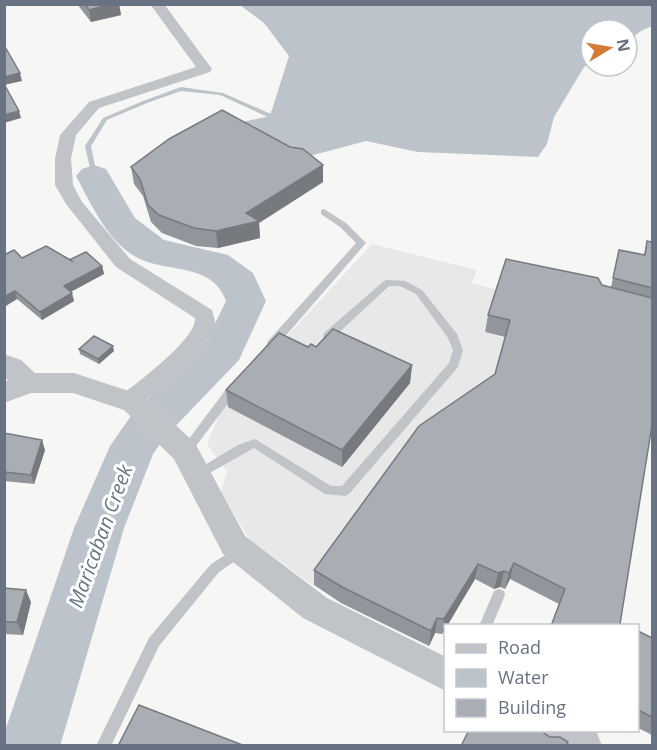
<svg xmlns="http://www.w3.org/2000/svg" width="657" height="750" viewBox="0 0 657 750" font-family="'Open Sans',sans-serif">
	<rect width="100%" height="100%" fill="#f6f7f4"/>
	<!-- built -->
	<path fill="#e7e8e7" d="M 372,244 L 477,270 L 472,283 L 498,290 L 484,332 L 505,338 L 492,391 L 417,442 L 314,586 L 249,539 L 221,492 L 227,472 L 207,444 L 223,406 Z"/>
	<!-- water -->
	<path fill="#bdc3ca" d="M 240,5 L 652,5 L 652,26 L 641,31 L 627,41 L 627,30 L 591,30 L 591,63 L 584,67 L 554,117 L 547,144 L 538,157 L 418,152 L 366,141 L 302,158 L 242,122 L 270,116 L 289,56 L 264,23 Z"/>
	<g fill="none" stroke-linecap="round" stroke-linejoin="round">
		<!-- stream -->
		<path fill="#bdc3ca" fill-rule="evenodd" d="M 181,87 L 223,93 L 271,114 L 279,113 L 282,115 L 279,117 L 270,118 L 220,95 L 181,91 L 147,103 L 107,120 L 91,146 L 97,176 L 96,177 L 92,177 L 85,146 L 103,118 L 143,101 Z"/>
		<!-- river -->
		<path fill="#bdc3ca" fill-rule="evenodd" d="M 94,165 L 106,169 L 135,218 L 164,240 L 228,255 L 253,273 L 266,301 L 239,360 L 165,437 L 153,454 L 124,528 L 60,746 L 4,746 L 4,734 L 74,528 L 110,446 L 133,413 L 207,340 L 226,301 C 213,263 170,273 140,259 C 109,245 91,204 76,176 L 82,169 Z"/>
		<!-- service -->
		<path fill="#c0c3c7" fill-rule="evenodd" d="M 324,209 L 346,223 L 366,243 L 276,347 L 268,347 L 267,344 L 268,341 L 356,243 L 340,227 L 321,214 L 321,210 Z
			M 387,280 L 405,281 L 422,290 L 457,334 L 463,350 L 458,367 L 349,494 L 345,496 L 325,494 L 254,448 L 201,478 L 197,480 L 193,478 L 191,475 L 193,472 L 238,445 L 255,439 L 331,486 L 342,486 L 449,363 L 453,350 L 448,338 L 416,294 L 400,286 L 389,286 L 332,339 L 324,339 L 323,336 L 324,333 L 384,281 Z
			M 234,383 L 238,384 L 239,387 L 238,390 L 190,454 L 182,454 L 180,451 L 182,448 L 230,384 Z
			M 240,546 L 244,547 L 246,551 L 244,555 L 219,572 L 159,646 L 111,746 L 96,746 L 149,638 L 211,564 Z
			M 499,589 L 504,591 L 505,595 L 492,626 L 479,626 L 494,591 Z"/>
		<!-- minor -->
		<path fill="#c0c3c7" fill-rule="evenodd" d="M 150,4 L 164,4 L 212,69 L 210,72 L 99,108 L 76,135 L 71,159 L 73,185 L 82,202 L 130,259 L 212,310 L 216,325 L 201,349 L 138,407 L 130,409 L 122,407 L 119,401 L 122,395 C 139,381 197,339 195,318 L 116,267 L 66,204 L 55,185 L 55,159 L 60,135 L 89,102 L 196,67 Z"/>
		<!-- tertiary -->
		<path fill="#c0c3c7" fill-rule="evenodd" d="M 4,354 L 21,360 L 35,373 L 74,373 L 144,396 L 195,443 L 245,536 L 327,598 L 446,657 L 446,691 L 303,618 L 223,554 L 174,459 L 124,410 L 73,393 L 31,393 L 4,403 L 4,382 L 8,380 L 4,376 Z
			M 537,730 L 592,730 L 597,733 L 602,746 L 547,746 L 542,743 Z"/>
	</g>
	<!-- wall -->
	<path fill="#91969c" d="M 77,4 L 119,4 L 121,15 L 91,22 Z
		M 131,167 L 323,182 L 259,223 L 260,238 L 218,248 L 196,246 L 162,233 L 151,222 L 143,196 L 134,184 Z
		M 647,241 L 652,242 L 652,298 L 611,287 L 619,250 L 644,255 Z
		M 22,258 L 71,261 L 102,266 L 104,274 L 71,292 L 74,301 L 42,320 L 17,299 L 4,307 Z
		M 506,259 L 652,425 L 559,604 L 510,579 L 505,589 L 500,587 L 494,589 L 475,579 L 447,626 L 446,626 L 446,627 L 442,634 L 435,633 L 429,646 L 341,603 L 314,585 L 314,570 L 495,374 L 505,337 L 485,332 L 488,315 Z
		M 308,347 L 316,347 L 412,365 L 410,383 L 342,467 L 228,407 L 226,390 Z
		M 79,349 L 114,351 L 99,364 L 80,354 Z
		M 4,433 L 45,450 L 34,484 L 4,481 Z
		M 4,588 L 31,602 L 23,635 L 4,634 Z
		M 638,631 L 652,638 L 652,735 L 638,728 Z"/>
	<!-- shaded-wall -->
	<path fill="#767a7f" d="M 111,4 L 119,4 L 121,15 L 91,22 L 89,10 Z
		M 20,73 L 22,81 L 4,85 L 4,77 Z
		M 19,111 L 21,118 L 4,123 L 4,115 Z
		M 323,165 L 323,182 L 259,223 L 260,238 L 218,248 L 216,231 L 246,213 Z
		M 102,266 L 104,274 L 66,294 L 64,286 Z
		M 15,291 L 17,299 L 4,307 L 4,297 Z
		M 72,293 L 74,301 L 42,320 L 40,312 Z
		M 113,346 L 114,351 L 99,364 L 98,359 Z
		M 412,365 L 410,383 L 342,467 L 342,450 Z
		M 42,440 L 45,450 L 34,484 L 31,475 Z
		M 514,563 L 510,579 L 505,589 L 509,573 Z
		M 478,564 L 475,579 L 447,626 L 446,626 L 446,627 L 442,634 L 444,619 Z
		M 504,571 L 500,587 L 494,589 L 498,573 Z
		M 26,590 L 31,602 L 23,635 L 17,622 Z
		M 437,618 L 435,633 L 429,646 L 431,631 Z"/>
	<!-- building -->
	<path fill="#a9aeb5" stroke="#767a7f" stroke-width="1.5" d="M 85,4 L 111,4 L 89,10 Z
		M 4,45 L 20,73 L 4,77 Z
		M 4,84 L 19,111 L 4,115 Z
		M 222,110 L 290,147 L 303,149 L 323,165 L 246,213 L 259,221 L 216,231 L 194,228 L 159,215 L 148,205 L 140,179 L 131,167 L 169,139 Z
		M 647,241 L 652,242 L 652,288 L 613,278 L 619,250 L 645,255 Z
		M 46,246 L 72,261 L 71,259 L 86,252 L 102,266 L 64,286 L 72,293 L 40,312 L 15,291 L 4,297 L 4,255 L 14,250 L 22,258 Z
		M 506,259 L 598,278 L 602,285 L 652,298 L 652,425 L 620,624 L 624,626 L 551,626 L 565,589 L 514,563 L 509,573 L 504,571 L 498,573 L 478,564 L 444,619 L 437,618 L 431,631 L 342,587 L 314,570 L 419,426 L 495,374 L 510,320 L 488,315 Z
		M 333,329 L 412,365 L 342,450 L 226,390 L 279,333 L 308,347 L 311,344 L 316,347 Z
		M 94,336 L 113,346 L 98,359 L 79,349 Z
		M 4,433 L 42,440 L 31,475 L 4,472 Z
		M 4,588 L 26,590 L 17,622 L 4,622 Z
		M 638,631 L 652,638 L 652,717 L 638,710 Z
		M 139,705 L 245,746 L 118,746 Z
		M 469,730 L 543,730 L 544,733 L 550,737 L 560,737 L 568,742 L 566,746 L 461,746 Z"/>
	<g text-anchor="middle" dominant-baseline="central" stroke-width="6" stroke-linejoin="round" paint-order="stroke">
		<!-- water labels -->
		<g font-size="20" font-style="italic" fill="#697885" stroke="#fff">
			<text transform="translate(100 536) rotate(-70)">Maricaban Creek</text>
		</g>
	</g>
	<!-- border -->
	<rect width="657" height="750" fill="none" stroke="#687282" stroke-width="12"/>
	<!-- legend -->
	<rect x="444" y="624" width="195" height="108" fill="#ffffff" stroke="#c3c7cd" stroke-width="1.5"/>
	<rect x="456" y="644" width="30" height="9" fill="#c0c3c7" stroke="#c3c7cd" stroke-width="1.5"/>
	<text x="498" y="654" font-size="18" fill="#687282">Road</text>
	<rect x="456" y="669" width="30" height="18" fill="#bdc3ca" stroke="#c3c7cd" stroke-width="1.5"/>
	<text x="498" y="684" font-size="18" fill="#687282">Water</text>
	<rect x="456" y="699" width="30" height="18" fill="#a9aeb5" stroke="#c3c7cd" stroke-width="1.5"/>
	<text x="498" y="714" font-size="18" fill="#687282">Building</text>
	<!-- north arrow -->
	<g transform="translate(609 48) rotate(79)"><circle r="28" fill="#ffffff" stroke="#c3c7cd" stroke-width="1.5"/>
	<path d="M0-4.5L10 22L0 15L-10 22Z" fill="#d47c37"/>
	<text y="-9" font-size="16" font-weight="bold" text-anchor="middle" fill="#687282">N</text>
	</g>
</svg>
